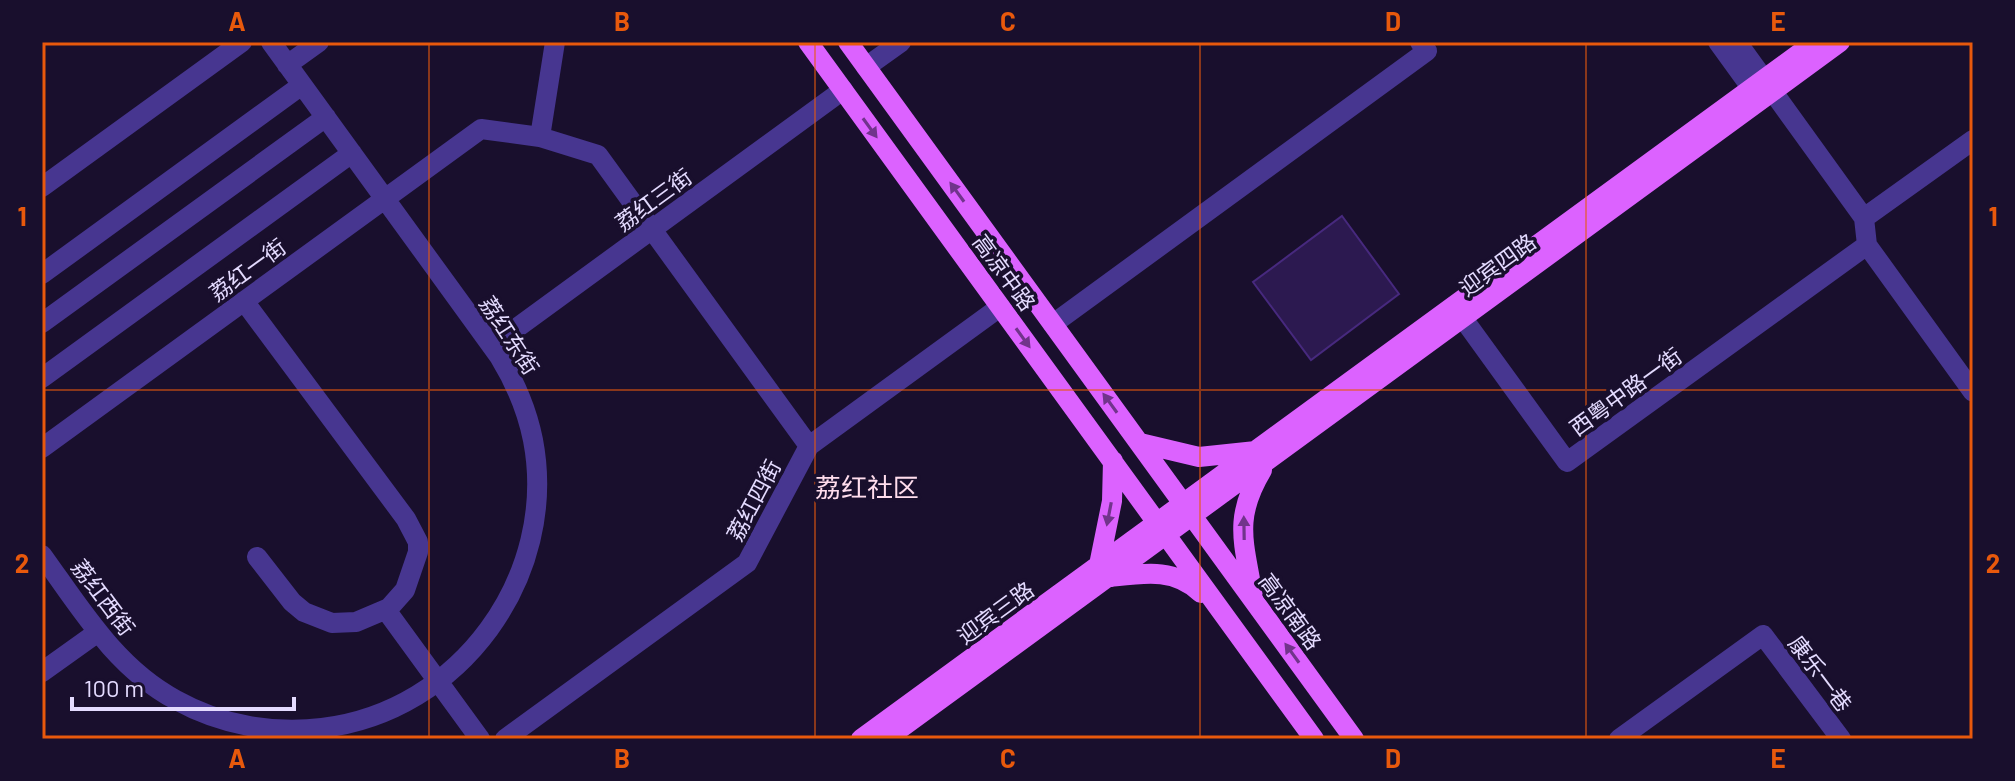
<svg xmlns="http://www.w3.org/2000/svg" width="2015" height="781" viewBox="0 0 2015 781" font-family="Barlow,'Noto Sans SC',sans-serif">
	<rect width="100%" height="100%" fill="#190f2d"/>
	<!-- building -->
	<path fill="#2c1950" stroke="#47297e" stroke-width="2" d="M 1342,216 L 1399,294 L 1311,360 L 1253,282 Z"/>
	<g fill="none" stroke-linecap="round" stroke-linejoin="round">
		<!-- minor -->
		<path stroke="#473690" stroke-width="20" d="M 1718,42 L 1760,100
			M 1737,42 L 1864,218 L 1867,245 L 1973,392
			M 287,65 L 319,42
			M 866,67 L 901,42
			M 540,137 L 555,42
			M 42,187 L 242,42
			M 1864,218 L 1973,140
			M 42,274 L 302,85
			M 244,301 L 406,519 L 418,542 L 418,552 L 405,590 L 389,608 L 356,622 L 332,623 L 304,612 L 292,602 L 257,557
			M 1454,306 L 1567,462 L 1867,245
			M 42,323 L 326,117
			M 1053,324 L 1427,51 L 1420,42
			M 492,346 L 843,90
			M 42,378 L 352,153
			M 42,448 L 481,129 L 540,137 L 598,155 L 809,446
			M 42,555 C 81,609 116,668 176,700 C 221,725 272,734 322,728 C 460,712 559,576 533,440 C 527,410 515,382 499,356 L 271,42
			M 386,610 L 480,739
			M 42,672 L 98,632
			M 505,739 L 747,563 L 809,446 L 1000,307
			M 1619,739 L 1763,635 L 1841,739"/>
		<!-- major -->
		<path stroke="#dc62ff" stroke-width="20" d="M 808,42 L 1314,739
			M 848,42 L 1354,739
			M 1140,443 L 1199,457 L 1256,451
			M 1099,565 L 1112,501 L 1113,461
			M 1111,577 C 1145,573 1175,568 1201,593
			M 1253,597 C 1245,544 1232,520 1262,470
			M 861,739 L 1815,42
			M 886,739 L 1840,42"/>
	</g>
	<!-- one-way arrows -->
	<defs><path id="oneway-solid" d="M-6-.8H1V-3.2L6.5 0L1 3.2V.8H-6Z" transform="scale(2)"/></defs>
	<g fill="#71348c">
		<use href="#oneway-solid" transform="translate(870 128) rotate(54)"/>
		<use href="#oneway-solid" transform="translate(957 192) rotate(-126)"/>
		<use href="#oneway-solid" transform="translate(1023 338) rotate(54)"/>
		<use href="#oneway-solid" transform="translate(1110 403) rotate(-126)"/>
		<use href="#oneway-solid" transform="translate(1109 514) rotate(101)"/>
		<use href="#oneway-solid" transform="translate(1244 528) rotate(-91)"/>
		<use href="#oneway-solid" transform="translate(1292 653) rotate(-126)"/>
	</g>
	<!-- grid -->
	<path fill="none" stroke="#e8590c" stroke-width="2" stroke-opacity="0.55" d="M 429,42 L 429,739M 815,42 L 815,739M 1200,42 L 1200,739M 1586,42 L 1586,739M 42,390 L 1973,390"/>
	<g text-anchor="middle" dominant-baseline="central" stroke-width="7" stroke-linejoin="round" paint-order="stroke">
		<!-- street labels -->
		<g font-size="22" fill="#e4dbff" stroke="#190f2d">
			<text transform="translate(653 199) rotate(-36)">荔红三街</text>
			<text transform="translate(1497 264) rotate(-36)">迎宾四路</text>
			<text transform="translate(247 269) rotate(-36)">荔红一街</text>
			<text transform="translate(1005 272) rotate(54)">高凉中路</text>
			<text transform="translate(510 335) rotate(57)">荔红东街</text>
			<text transform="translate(1625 391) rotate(-36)">西粤中路一街</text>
			<text transform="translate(753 500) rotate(-62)">荔红四街</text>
			<text transform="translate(104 597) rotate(53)">荔红西街</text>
			<text transform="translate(1291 611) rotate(54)">高凉南路</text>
			<text transform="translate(995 612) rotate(-36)">迎宾三路</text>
			<text transform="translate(1821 673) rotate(53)">康乐一巷</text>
		</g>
		<!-- quarter labels -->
		<g font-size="26" fill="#ffdded" stroke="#190f2d">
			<text x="867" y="486">荔红社区</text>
		</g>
	</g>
	<!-- border -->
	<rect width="2015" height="781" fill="none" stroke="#190f2d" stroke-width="88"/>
	<!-- scale -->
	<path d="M72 697v12h222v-12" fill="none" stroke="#e4dbff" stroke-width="4"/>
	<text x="84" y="697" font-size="24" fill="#e4dbff" stroke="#190f2d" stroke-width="6" paint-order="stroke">100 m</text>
	<rect x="44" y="44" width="1927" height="693" fill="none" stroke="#e8590c" stroke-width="3"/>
	<g font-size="26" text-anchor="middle" font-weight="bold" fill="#e8590c">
		<text x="237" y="31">A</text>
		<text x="622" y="31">B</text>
		<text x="1008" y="31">C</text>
		<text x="1393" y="31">D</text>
		<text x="1778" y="31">E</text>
		<text x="22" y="226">1</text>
		<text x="1993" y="226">1</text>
		<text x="22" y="573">2</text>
		<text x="1993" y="573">2</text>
		<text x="237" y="768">A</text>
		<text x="622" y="768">B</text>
		<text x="1008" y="768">C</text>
		<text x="1393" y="768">D</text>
		<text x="1778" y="768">E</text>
	</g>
</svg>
